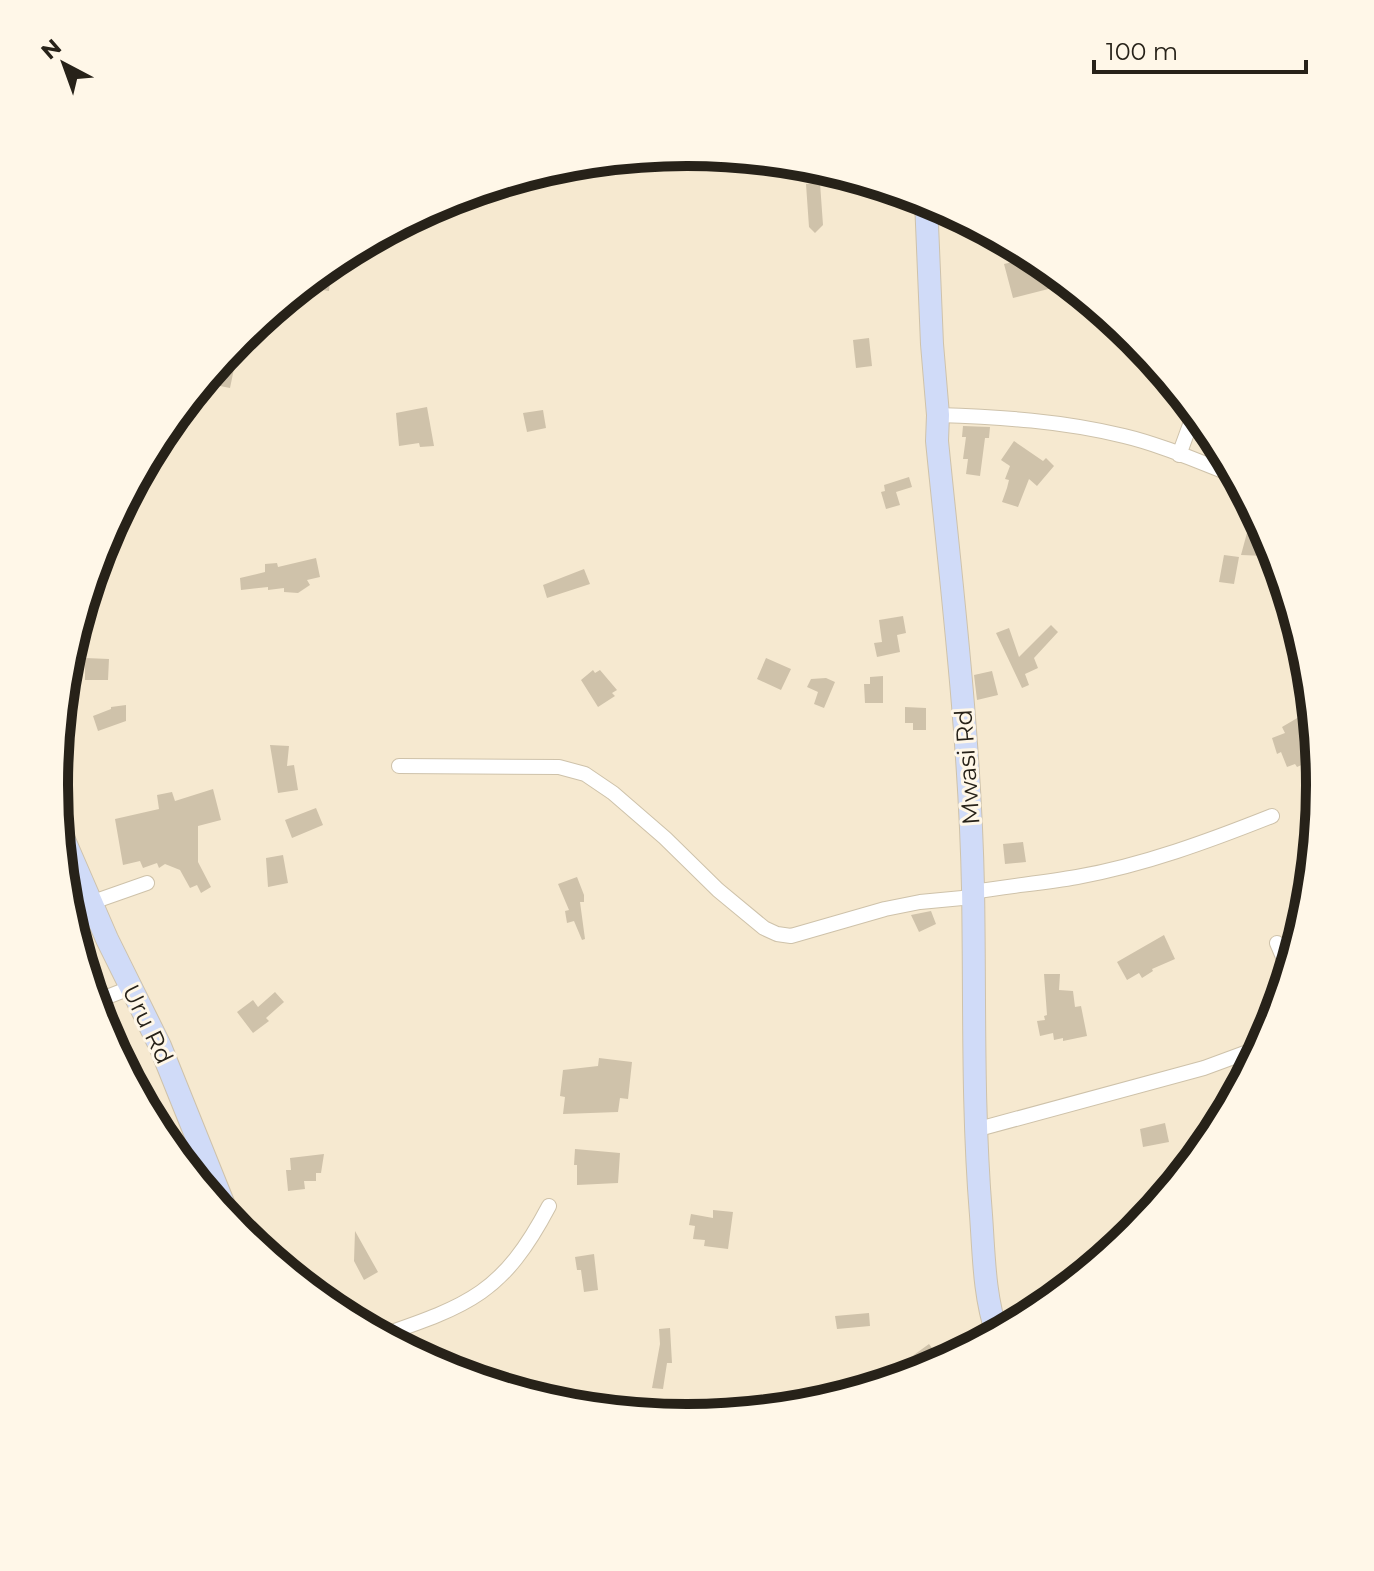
<svg xmlns="http://www.w3.org/2000/svg" width="1374" height="1571" viewBox="0 0 1374 1571" font-family="Montserrat,sans-serif">
	<rect width="100%" height="100%" fill="#f6e9d0"/>
	<!-- building -->
	<path fill="#cfc2aa" d="M 820,183 L 823,225 L 815,233 L 809,227 L 806,184 Z
		M 1034,257 L 1068,284 L 1013,298 L 1004,264 Z
		M 322,270 L 331,271 L 329,291 L 302,287 Z
		M 869,338 L 872,366 L 856,368 L 853,340 Z
		M 224,356 L 236,359 L 230,388 L 215,385 L 220,361 Z
		M 427,407 L 434,446 L 420,447 L 419,443 L 399,446 L 396,413 Z
		M 543,410 L 546,428 L 527,432 L 523,413 Z
		M 963,426 L 990,427 L 989,438 L 985,438 L 980,476 L 966,474 L 968,459 L 963,459 L 966,437 L 962,437 Z
		M 1014,441 L 1043,461 L 1046,458 L 1054,466 L 1037,486 L 1029,479 L 1018,507 L 1002,502 L 1007,488 L 1009,480 L 1005,479 L 1010,466 L 1001,460 Z
		M 909,477 L 912,487 L 896,492 L 900,505 L 886,509 L 881,492 L 885,491 L 884,485 Z
		M 1257,516 L 1269,538 L 1266,556 L 1241,555 L 1248,529 L 1254,530 Z
		M 1224,555 L 1239,557 L 1234,584 L 1219,582 Z
		M 316,558 L 320,577 L 307,580 L 310,585 L 298,593 L 284,592 L 284,588 L 268,590 L 268,587 L 241,590 L 240,578 L 265,572 L 265,564 L 277,563 L 278,567 Z
		M 584,569 L 590,584 L 547,598 L 543,585 Z
		M 903,616 L 906,633 L 897,635 L 900,652 L 877,657 L 874,643 L 882,642 L 879,620 Z
		M 1051,625 L 1058,632 L 1034,658 L 1038,668 L 1025,674 L 1029,685 L 1022,688 L 996,633 L 1009,628 L 1019,657 Z
		M 85,658 L 109,659 L 108,680 L 85,680 Z
		M 766,658 L 791,669 L 781,690 L 757,679 Z
		M 593,670 L 595,673 L 600,670 L 617,690 L 612,693 L 615,696 L 598,707 L 581,680 Z
		M 992,671 L 998,695 L 977,700 L 974,675 Z
		M 883,676 L 883,703 L 865,703 L 864,684 L 870,684 L 870,677 Z
		M 826,678 L 835,682 L 824,708 L 814,704 L 818,692 L 807,687 L 811,679 Z
		M 126,705 L 126,721 L 98,731 L 93,716 L 111,709 L 111,707 Z
		M 905,707 L 926,708 L 926,730 L 913,730 L 913,723 L 905,723 Z
		M 1299,717 L 1305,730 L 1314,726 L 1317,758 L 1297,767 L 1295,764 L 1287,767 L 1281,752 L 1277,754 L 1272,738 L 1285,733 L 1282,727 Z
		M 270,745 L 289,746 L 287,766 L 294,765 L 298,790 L 278,793 Z
		M 213,789 L 221,820 L 198,826 L 198,862 L 211,887 L 201,893 L 197,885 L 190,888 L 180,870 L 165,864 L 159,868 L 157,863 L 143,868 L 140,861 L 123,865 L 115,819 L 159,809 L 157,795 L 172,792 L 175,801 Z
		M 316,808 L 323,825 L 292,838 L 285,820 Z
		M 1023,842 L 1026,862 L 1005,864 L 1003,844 Z
		M 283,855 L 288,883 L 268,887 L 266,858 Z
		M 577,877 L 584,895 L 584,902 L 580,902 L 585,939 L 582,940 L 574,921 L 567,923 L 565,911 L 569,910 L 558,884 Z
		M 931,911 L 936,924 L 919,932 L 911,915 Z
		M 1164,935 L 1175,959 L 1152,969 L 1153,971 L 1142,978 L 1139,973 L 1127,980 L 1117,962 Z
		M 1044,974 L 1060,974 L 1059,990 L 1073,991 L 1075,1007 L 1081,1006 L 1087,1036 L 1063,1041 L 1063,1038 L 1054,1040 L 1053,1033 L 1040,1036 L 1037,1021 L 1045,1020 L 1044,1016 L 1047,1015 Z
		M 275,992 L 284,1002 L 266,1018 L 269,1021 L 253,1033 L 237,1012 L 253,1000 L 258,1007 Z
		M 599,1058 L 632,1062 L 628,1099 L 620,1098 L 618,1112 L 563,1114 L 565,1097 L 560,1096 L 563,1070 L 598,1066 Z
		M 1165,1123 L 1169,1142 L 1143,1147 L 1140,1129 Z
		M 575,1149 L 620,1153 L 618,1183 L 577,1185 L 577,1165 L 574,1165 Z
		M 324,1154 L 321,1173 L 316,1173 L 316,1181 L 304,1181 L 305,1189 L 288,1191 L 286,1170 L 291,1170 L 290,1158 Z
		M 713,1210 L 733,1212 L 728,1249 L 704,1246 L 705,1240 L 693,1239 L 695,1226 L 689,1225 L 691,1214 L 713,1218 Z
		M 355,1231 L 378,1272 L 364,1280 L 354,1261 Z
		M 594,1254 L 598,1290 L 584,1292 L 581,1270 L 577,1270 L 575,1257 Z
		M 869,1313 L 870,1326 L 837,1329 L 835,1316 Z
		M 670,1328 L 672,1363 L 667,1363 L 663,1389 L 652,1388 L 660,1344 L 659,1329 Z
		M 929,1344 L 943,1363 L 923,1372 L 911,1357 Z"/>
	<g fill="none" stroke-linecap="round" stroke-linejoin="round">
		<!-- street casing -->
		<g stroke="#cec2aa" stroke-width="16">
			<path id="street" d="M 938,415 C 1001,417 1063,421 1124,436 C 1162,445 1199,462 1236,476
				M 1179,455 L 1195,411
				M 399,766 L 559,767 L 585,774 L 613,793 L 665,838 L 718,890 L 764,928 L 777,934 L 791,936 L 885,909 L 920,902 L 973,897
				M 973,892 C 1008,886 1043,883 1077,877 C 1144,865 1209,841 1272,816
				M 90,903 L 147,883
				M 1277,943 L 1289,971
				M 94,1002 L 130,988
				M 975,1130 L 1204,1068 L 1261,1047
				M 380,1336 C 470,1305 503,1293 549,1206"/>
		</g>
		<!-- secondary casing -->
		<g stroke="#cec2aa" stroke-width="24">
			<path id="secondary" d="M 926,200 L 932,344 L 938,415 L 937,441 C 952,590 970,739 973,888 C 975,997 972,1106 981,1215 C 984,1256 984,1295 997,1334
				M 58,826 L 107,939 L 160,1046 L 232,1225"/>
		</g>
		<!-- street -->
		<use href="#street" stroke="#fff" stroke-width="14"/>
		<!-- secondary -->
		<use href="#secondary" stroke="#d0dbf8" stroke-width="22"/>
	</g>
	<g text-anchor="middle" dominant-baseline="central" stroke-width="6" stroke-linejoin="round" paint-order="stroke">
		<!-- street labels -->
		<g font-size="24" fill="#272219" stroke="#fff7e8">
			<text transform="translate(967 767) rotate(-94)">Mwasi Rd</text>
			<text transform="translate(148 1024) rotate(64)">Uru Rd</text>
		</g>
	</g>
	<!-- crop -->
	<path d="M0 0H1374V1571H0ZM68 785a619 619 0 1 1 1238 0a619 619 0 1 1-1238 0Z" fill="#fff7e8" fill-rule="evenodd"/>
	<path fill="none" stroke="#272219" stroke-width="10" d="M68 785a619 619 0 1 1 1238 0a619 619 0 1 1-1238 0Z"/>
	<!-- north arrow -->
	<g transform="translate(64 64) rotate(319)" stroke="#fff7e8" stroke-width="6" paint-order="stroke">
	<path d="M0-6L14 30L0 20L-14 30Z" fill="#272219"/>
	<text y="-12" font-size="22" font-weight="bold" text-anchor="middle" fill="#272219">N</text>
	</g>
	<!-- scale -->
	<path d="M1094 60v12h212v-12" fill="none" stroke="#272219" stroke-width="4"/>
	<text x="1106" y="60" font-size="24" fill="#272219" stroke="#fff7e8" stroke-width="6" paint-order="stroke">100 m</text>
</svg>
